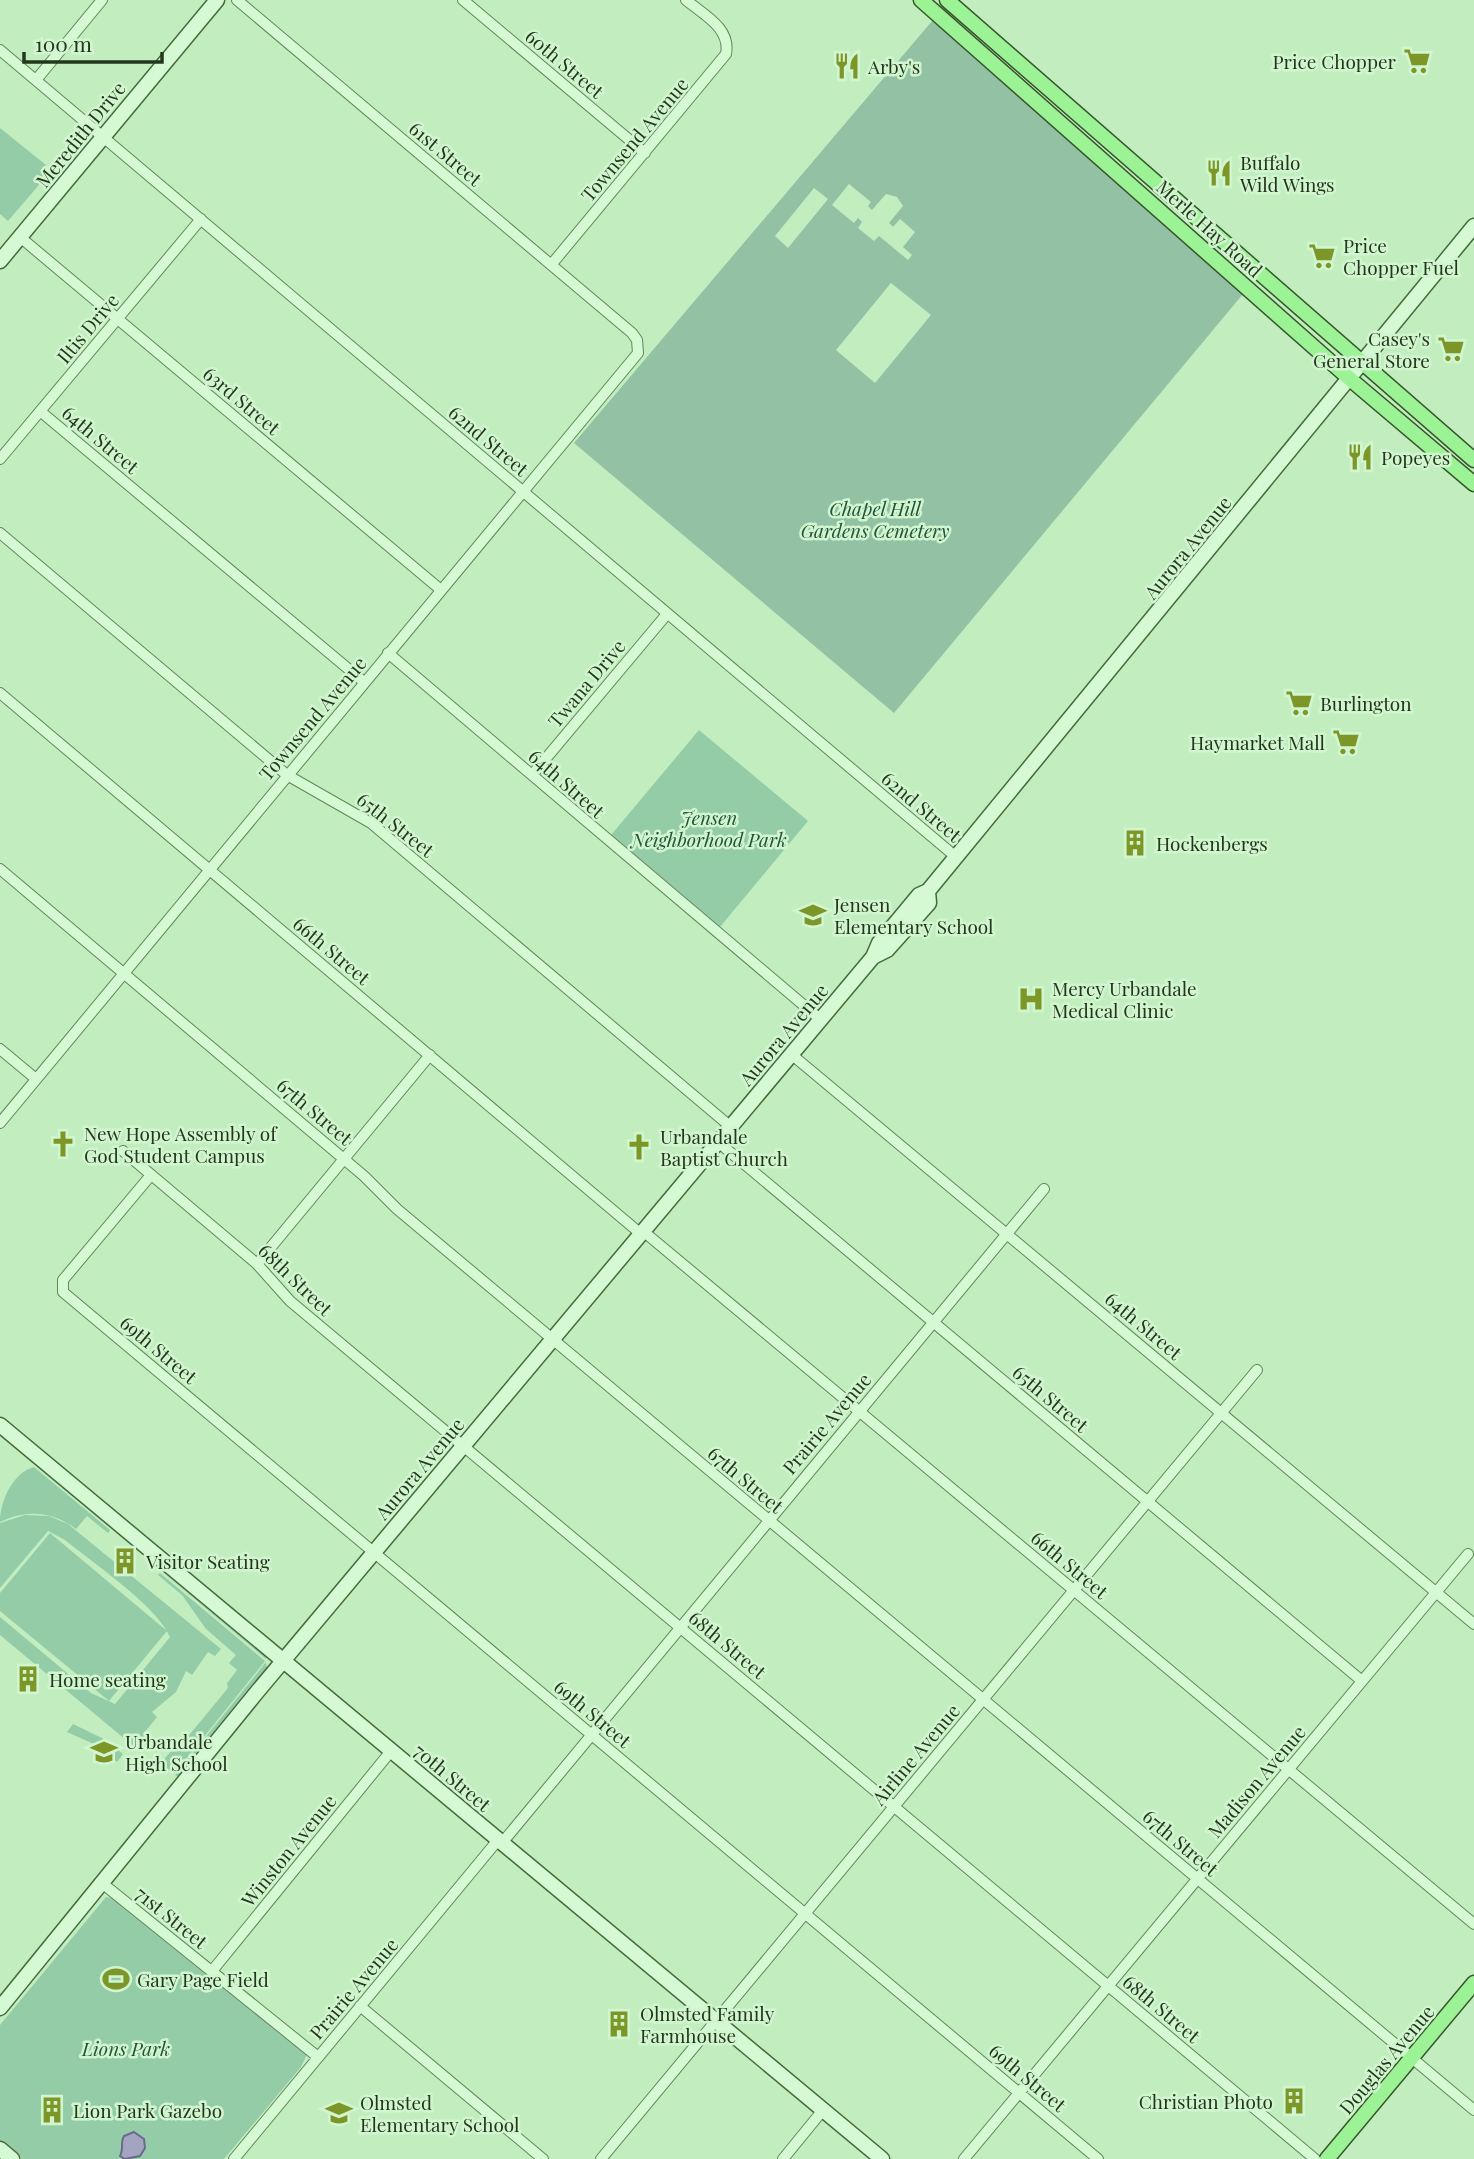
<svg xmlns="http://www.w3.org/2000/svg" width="1474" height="2159" viewBox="0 0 1474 2159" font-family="'Playfair Display',serif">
	<rect width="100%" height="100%" fill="#c2eebf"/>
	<!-- green -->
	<path fill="#94cca8" d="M 0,128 L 46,165 L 44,168 L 50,172 L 8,221 L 0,214 Z
		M 699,730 L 808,821 L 720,927 L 611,835 Z
		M 34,1467 L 110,1530 L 108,1533 L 87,1516 L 76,1529 C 53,1511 26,1509 0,1522 C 0,1502 12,1473 34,1467 Z
		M 38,1467 L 44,1468 L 266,1655 L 266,1659 Z
		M 25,1515 L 49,1516 L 68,1524 L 221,1649 L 215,1656 L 208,1652 L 192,1675 L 186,1671 L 176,1692 L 152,1712 L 157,1717 L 144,1733 L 148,1737 L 138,1750 L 0,1635 L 0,1617 L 91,1693 L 115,1704 L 170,1637 C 158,1607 92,1562 65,1540 L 48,1531 L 0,1588 L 0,1523 Z
		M 50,1533 L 167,1631 L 109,1701 L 0,1611 L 0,1593 Z
		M 160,1573 L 265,1661 L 174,1774 L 161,1763 L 171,1751 L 176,1751 L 228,1688 L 227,1683 L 237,1670 L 229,1663 L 236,1655 L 206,1629 L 182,1595 L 158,1575 Z
		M 266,1662 L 267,1669 L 178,1777 L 175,1775 Z
		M 73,1724 L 104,1739 L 123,1754 L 117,1762 L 96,1745 L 67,1732 Z
		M 106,1897 L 114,1898 L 307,2054 L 301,2067 L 224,2159 L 22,2159 L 0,2141 L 0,2025 Z"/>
	<!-- cemetery -->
	<path fill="#93c1a4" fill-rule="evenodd" d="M 938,14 L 1248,288 L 894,713 L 574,443 ZM 849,184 L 871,202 L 868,206 L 872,210 L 886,194 L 897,197 L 903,206 L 889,223 L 893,227 L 900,219 L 915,232 L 903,247 L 912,255 L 908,260 L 879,236 L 874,241 L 858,228 L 862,222 L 858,218 L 854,223 L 832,205 ZM 814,188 L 828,199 L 788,248 L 775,236 ZM 891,283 L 931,315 L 875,383 L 836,350 Z"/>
	<!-- water -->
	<path fill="#a3a4c0" stroke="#6a6a8e" stroke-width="2" d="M 134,2132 L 144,2139 L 145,2148 L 140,2156 L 125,2159 L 120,2156 C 124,2149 120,2143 124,2136 Z"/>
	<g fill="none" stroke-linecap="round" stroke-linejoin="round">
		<!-- street casing -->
		<g stroke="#628757" stroke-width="12">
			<path id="street" d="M 463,0 L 645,153
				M 0,50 L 956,857
				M 36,80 L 102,0
				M 20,237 L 441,590
				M 551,265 L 726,54 C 731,28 704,15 686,0
				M 40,411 L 364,682
				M 0,459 L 201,219
				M 0,533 L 287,775 L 371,823 L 731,1127
				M 388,653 L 820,1019
				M 0,693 L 641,1234
				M 532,775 L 667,614
				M 0,869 L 364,1176 L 397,1209 L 1474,2110
				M 0,1049 L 36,1079
				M 791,1054 L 1474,1624
				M 0,1123 L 638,353 L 637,340 L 632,333 L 237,0
				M 718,1142 L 1362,1681
				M 123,1151 L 257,1264 L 290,1301 L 1315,2159
				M 151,1175 L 63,1280 L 63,1292 L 1098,2159
				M 643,1231 L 1474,1924
				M 257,1264 L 430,1055
				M 502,1843 L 1044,1189
				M 102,1883 L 318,2057
				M 212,1971 L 391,1751
				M 360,2006 L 543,2159
				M 234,2159 L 498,1840
				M 601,2159 L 1257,1370
				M 783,2159 L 823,2110
				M 964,2159 L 1468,1554"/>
		</g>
		<!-- secondary casing -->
		<g stroke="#46693b" stroke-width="17">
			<path id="secondary" d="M 0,261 L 217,0
				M 873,957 L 887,950 L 929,903 L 928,891
				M 0,1425 L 882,2159
				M 0,2008 L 257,1692 L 873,957 L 879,943 L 919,895 L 928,891 L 1474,226
				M 0,2149 L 12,2159"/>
		</g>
		<!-- primary casing -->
		<g stroke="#38552c" stroke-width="17">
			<path id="primary" d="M 921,0 L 1350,379 L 1474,484
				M 947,0 L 1474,460
				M 1327,2159 L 1474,1983"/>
		</g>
		<!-- street -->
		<use href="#street" stroke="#d5f9d3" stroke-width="10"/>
		<!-- secondary -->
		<use href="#secondary" stroke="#d5f9d3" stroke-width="14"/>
		<!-- primary -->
		<use href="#primary" stroke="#9cf396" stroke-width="14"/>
	</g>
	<!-- icons -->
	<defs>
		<g id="supermarket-bare" transform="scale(2.1)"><path d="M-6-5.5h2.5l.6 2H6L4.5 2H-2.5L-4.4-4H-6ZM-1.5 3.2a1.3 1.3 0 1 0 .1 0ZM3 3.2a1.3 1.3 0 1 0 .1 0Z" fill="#7c9727" stroke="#d1f6cf" stroke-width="2.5" paint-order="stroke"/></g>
		<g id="restaurant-bare" transform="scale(2.1)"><path d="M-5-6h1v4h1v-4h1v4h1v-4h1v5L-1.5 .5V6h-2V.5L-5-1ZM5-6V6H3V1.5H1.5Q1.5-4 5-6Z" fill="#7c9727" stroke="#d1f6cf" stroke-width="2.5" paint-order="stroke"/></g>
		<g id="building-bare" transform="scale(2.1)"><path d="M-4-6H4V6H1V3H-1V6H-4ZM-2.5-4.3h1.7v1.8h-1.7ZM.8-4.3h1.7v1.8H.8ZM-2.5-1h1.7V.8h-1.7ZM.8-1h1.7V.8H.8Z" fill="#7c9727" stroke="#d1f6cf" stroke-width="2.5" paint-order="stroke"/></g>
		<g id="school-bare" transform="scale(2.1)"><path d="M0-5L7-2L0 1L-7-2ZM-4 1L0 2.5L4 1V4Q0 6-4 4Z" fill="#7c9727" stroke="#d1f6cf" stroke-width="2.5" paint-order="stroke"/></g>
		<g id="hospital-bare" transform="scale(2.1)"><path d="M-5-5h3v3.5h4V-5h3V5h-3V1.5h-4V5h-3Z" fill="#7c9727" stroke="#d1f6cf" stroke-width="2.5" paint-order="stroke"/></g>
		<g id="church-bare" transform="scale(2.1)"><path d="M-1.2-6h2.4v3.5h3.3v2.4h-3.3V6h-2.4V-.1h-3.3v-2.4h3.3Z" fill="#7c9727" stroke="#d1f6cf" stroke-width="2.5" paint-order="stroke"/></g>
		<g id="stadium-bare" transform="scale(2.1)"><path d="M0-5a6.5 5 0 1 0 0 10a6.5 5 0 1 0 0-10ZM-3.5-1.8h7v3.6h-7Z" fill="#7c9727" stroke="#d1f6cf" stroke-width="2.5" paint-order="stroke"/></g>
	</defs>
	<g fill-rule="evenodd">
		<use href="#supermarket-bare" x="1417" y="61"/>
		<use href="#restaurant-bare" x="847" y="66"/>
		<use href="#restaurant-bare" x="1219" y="173"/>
		<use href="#supermarket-bare" x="1322" y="256"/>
		<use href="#supermarket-bare" x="1451" y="349"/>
		<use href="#restaurant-bare" x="1360" y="457"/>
		<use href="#supermarket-bare" x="1299" y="703"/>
		<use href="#supermarket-bare" x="1346" y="742"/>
		<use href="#building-bare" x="1135" y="843"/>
		<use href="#school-bare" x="813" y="915"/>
		<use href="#hospital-bare" x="1031" y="999"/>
		<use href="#church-bare" x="63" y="1144"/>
		<use href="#church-bare" x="639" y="1147"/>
		<use href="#building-bare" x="125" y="1561"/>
		<use href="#building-bare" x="28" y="1679"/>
		<use href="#school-bare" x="104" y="1752"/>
		<use href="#stadium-bare" x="116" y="1979"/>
		<use href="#building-bare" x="619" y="2024"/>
		<use href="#building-bare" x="1294" y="2101"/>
		<use href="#building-bare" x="52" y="2110"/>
		<use href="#school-bare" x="339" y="2113"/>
	</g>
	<g text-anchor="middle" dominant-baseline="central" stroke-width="5" stroke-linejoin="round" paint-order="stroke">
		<!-- poi labels -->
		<g font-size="19" fill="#23371c" stroke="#d1f6cf" text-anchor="start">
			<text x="1396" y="61" text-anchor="end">Price Chopper</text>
			<text x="868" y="66">Arby's</text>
			<text x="1240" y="162">Buffalo<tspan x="1240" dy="22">Wild Wings</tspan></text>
			<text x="1343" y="245">Price<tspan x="1343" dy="22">Chopper Fuel</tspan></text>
			<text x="1430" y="338" text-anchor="end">Casey's<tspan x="1430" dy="22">General Store</tspan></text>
			<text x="1381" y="457">Popeyes</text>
			<text x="1320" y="703">Burlington</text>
			<text x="1325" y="742" text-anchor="end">Haymarket Mall</text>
			<text x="1156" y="843">Hockenbergs</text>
			<text x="834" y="904">Jensen<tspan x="834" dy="22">Elementary School</tspan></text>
			<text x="1052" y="988">Mercy Urbandale<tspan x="1052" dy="22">Medical Clinic</tspan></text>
			<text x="84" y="1133">New Hope Assembly of<tspan x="84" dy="22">God Student Campus</tspan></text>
			<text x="660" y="1136">Urbandale<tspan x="660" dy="22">Baptist Church</tspan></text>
			<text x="146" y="1561">Visitor Seating</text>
			<text x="49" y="1679">Home seating</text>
			<text x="125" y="1741">Urbandale<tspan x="125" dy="22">High School</tspan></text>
			<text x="137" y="1979">Gary Page Field</text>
			<text x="640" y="2013">Olmsted Family<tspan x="640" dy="22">Farmhouse</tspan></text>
			<text x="1273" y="2101" text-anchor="end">Christian Photo</text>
			<text x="360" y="2102">Olmsted<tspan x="360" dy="22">Elementary School</tspan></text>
			<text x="73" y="2110">Lion Park Gazebo</text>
		</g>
		<!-- street labels -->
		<g font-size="19" fill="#23371c" stroke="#d1f6cf">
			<text transform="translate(565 63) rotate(40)">60th Street</text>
			<text transform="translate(80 134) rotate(-51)">Meredith Drive</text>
			<text transform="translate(634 139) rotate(-50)">Townsend Avenue</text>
			<text transform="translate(446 153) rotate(40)">61st Street</text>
			<text transform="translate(1210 228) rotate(42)">Merle Hay Road</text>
			<text transform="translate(87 328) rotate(-50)">Iltis Drive</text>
			<text transform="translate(242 400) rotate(40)">63rd Street</text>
			<text transform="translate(101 439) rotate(40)">64th Street</text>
			<text transform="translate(489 440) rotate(40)">62nd Street</text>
			<text transform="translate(1187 547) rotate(-51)">Aurora Avenue</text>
			<text transform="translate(586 683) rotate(-50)">Twana Drive</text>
			<text transform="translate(312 718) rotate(-50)">Townsend Avenue</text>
			<text transform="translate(567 783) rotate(41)">64th Street</text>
			<text transform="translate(922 806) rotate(40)">62nd Street</text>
			<text transform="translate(396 824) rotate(38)">65th Street</text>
			<text transform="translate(332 950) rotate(40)">66th Street</text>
			<text transform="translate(783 1034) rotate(-50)">Aurora Avenue</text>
			<text transform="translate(315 1111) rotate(40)">67th Street</text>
			<text transform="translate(296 1279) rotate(44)">68th Street</text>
			<text transform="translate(1144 1325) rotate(40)">64th Street</text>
			<text transform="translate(159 1349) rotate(40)">69th Street</text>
			<text transform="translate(1051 1398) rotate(40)">65th Street</text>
			<text transform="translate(826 1423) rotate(-50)">Prairie Avenue</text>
			<text transform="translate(419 1468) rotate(-50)">Aurora Avenue</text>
			<text transform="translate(746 1479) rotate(40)">67th Street</text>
			<text transform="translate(1070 1564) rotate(40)">66th Street</text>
			<text transform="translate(728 1644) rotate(40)">68th Street</text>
			<text transform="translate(593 1713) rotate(40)">69th Street</text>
			<text transform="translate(915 1754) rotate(-50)">Airline Avenue</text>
			<text transform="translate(453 1777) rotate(40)">70th Street</text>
			<text transform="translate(1256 1781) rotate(-50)">Madison Avenue</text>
			<text transform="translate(1181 1842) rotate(40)">67th Street</text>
			<text transform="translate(288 1850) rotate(-51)">Winston Avenue</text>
			<text transform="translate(172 1917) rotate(39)">71st Street</text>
			<text transform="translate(353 1988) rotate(-50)">Prairie Avenue</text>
			<text transform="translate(1162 2008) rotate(40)">68th Street</text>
			<text transform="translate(1386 2059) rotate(-50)">Douglas Avenue</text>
			<text transform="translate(1028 2077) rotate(40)">69th Street</text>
		</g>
		<!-- park labels -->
		<g font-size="19" font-style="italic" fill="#22533b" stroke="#d1f6cf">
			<text x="875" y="508">Chapel Hill<tspan x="875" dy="22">Gardens Cemetery</tspan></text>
			<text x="709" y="817">Jensen<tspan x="709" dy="22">Neighborhood Park</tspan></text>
			<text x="126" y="2048">Lions Park</text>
		</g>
	</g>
	<!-- scale -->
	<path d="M24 52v10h138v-10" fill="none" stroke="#23371c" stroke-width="3.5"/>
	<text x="35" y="52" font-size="21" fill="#23371c" stroke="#d1f6cf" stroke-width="5" paint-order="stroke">100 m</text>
</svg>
